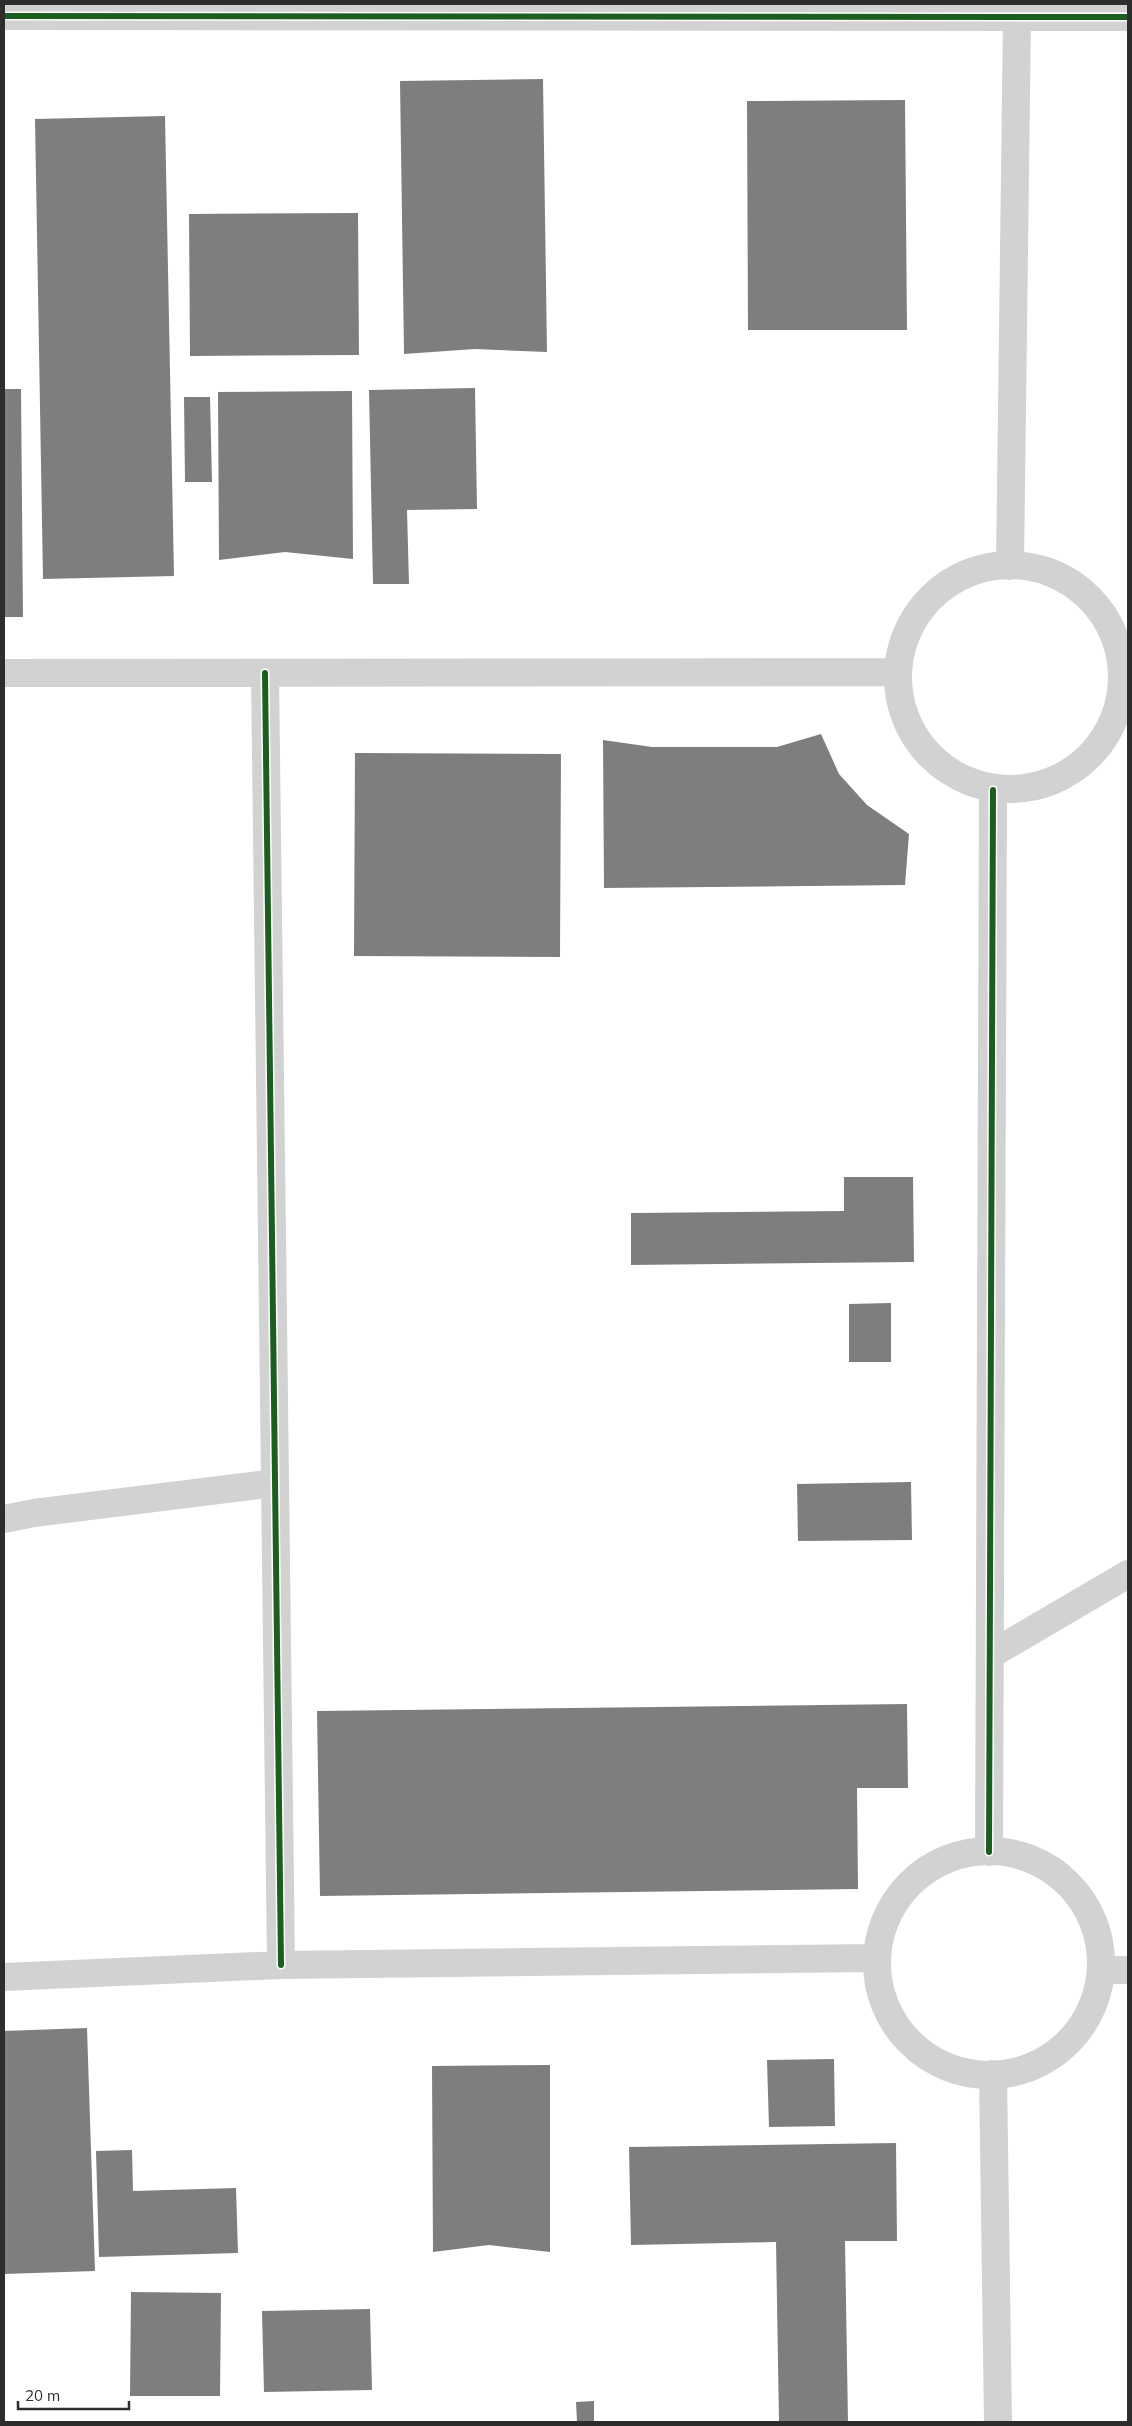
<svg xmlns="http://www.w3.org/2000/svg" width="1132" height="2426" viewBox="0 0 1132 2426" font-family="Mulish,sans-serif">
	<rect width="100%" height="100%" fill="#fff"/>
	<!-- building -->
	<path fill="#7e7e7e" d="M 543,79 L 547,352 L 475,349 L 404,354 L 400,81 Z
		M 905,100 L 907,330 L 748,330 L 747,101 Z
		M 165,116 L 174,576 L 43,579 L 35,119 Z
		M 358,213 L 359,355 L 190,356 L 189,214 Z
		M 475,388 L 477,509 L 407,510 L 409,584 L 373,584 L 369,390 Z
		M 4,389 L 21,389 L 23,617 L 4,617 Z
		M 352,391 L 353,559 L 285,552 L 219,560 L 218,392 Z
		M 184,397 L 210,397 L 212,482 L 185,482 Z
		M 821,734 L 839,774 L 867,805 L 909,834 L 905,885 L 604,888 L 603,740 L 652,747 L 777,747 Z
		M 355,753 L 561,754 L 560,957 L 354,956 Z
		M 844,1177 L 913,1177 L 914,1262 L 631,1265 L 631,1213 L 844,1211 Z
		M 891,1303 L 891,1362 L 849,1362 L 849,1304 Z
		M 911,1482 L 912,1540 L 798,1541 L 797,1484 Z
		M 907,1704 L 908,1788 L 857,1788 L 858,1889 L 320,1896 L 317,1711 Z
		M 87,2028 L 95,2271 L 4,2274 L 4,2031 Z
		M 834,2059 L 835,2126 L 769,2127 L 767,2060 Z
		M 550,2065 L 550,2252 L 489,2245 L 433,2252 L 432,2066 Z
		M 896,2143 L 897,2241 L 845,2241 L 848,2422 L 779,2422 L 776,2242 L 631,2245 L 629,2147 Z
		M 132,2150 L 133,2191 L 236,2188 L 238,2253 L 99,2257 L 96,2151 Z
		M 131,2292 L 221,2293 L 220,2396 L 130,2396 Z
		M 370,2309 L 372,2390 L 264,2392 L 262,2311 Z
		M 594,2401 L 594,2422 L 577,2422 L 576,2402 Z"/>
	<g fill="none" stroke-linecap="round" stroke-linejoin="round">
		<!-- minor -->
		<path stroke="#d2d2d2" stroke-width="28" d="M 4,16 L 1128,17
			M898 677a112 112 0 1 1 224 0a112 112 0 1 1-224 0Z
			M 1010,566 L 1017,17
			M 4,673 L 896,672
			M 265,673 L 281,1965
			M 4,1519 L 34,1513 L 275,1483
			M 990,1655 L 1128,1574
			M877 1963a112 112 0 1 1 224 0a112 112 0 1 1-224 0Z
			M 989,1852 L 993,790
			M 1103,1970 L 1128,1970
			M 4,1977 L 281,1965 L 874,1958
			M 993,2074 L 998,2422"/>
		<!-- cycleway casing -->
		<g stroke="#fff" stroke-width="9">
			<path id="cycleway" d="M 4,16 L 1128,17
				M 265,673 L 281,1965
				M 989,1852 L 993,790"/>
		</g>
		<!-- cycleway -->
		<use href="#cycleway" stroke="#1b5e20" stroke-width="6"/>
	</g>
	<!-- border -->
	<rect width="1132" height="2426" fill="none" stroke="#2d2d2d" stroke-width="10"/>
	<!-- scale -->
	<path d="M18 2401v8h111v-8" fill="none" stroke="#2d2d2d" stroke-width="2.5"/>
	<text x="25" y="2401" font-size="15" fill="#2d2d2d" stroke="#ffffff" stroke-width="4" paint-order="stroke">20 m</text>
</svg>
